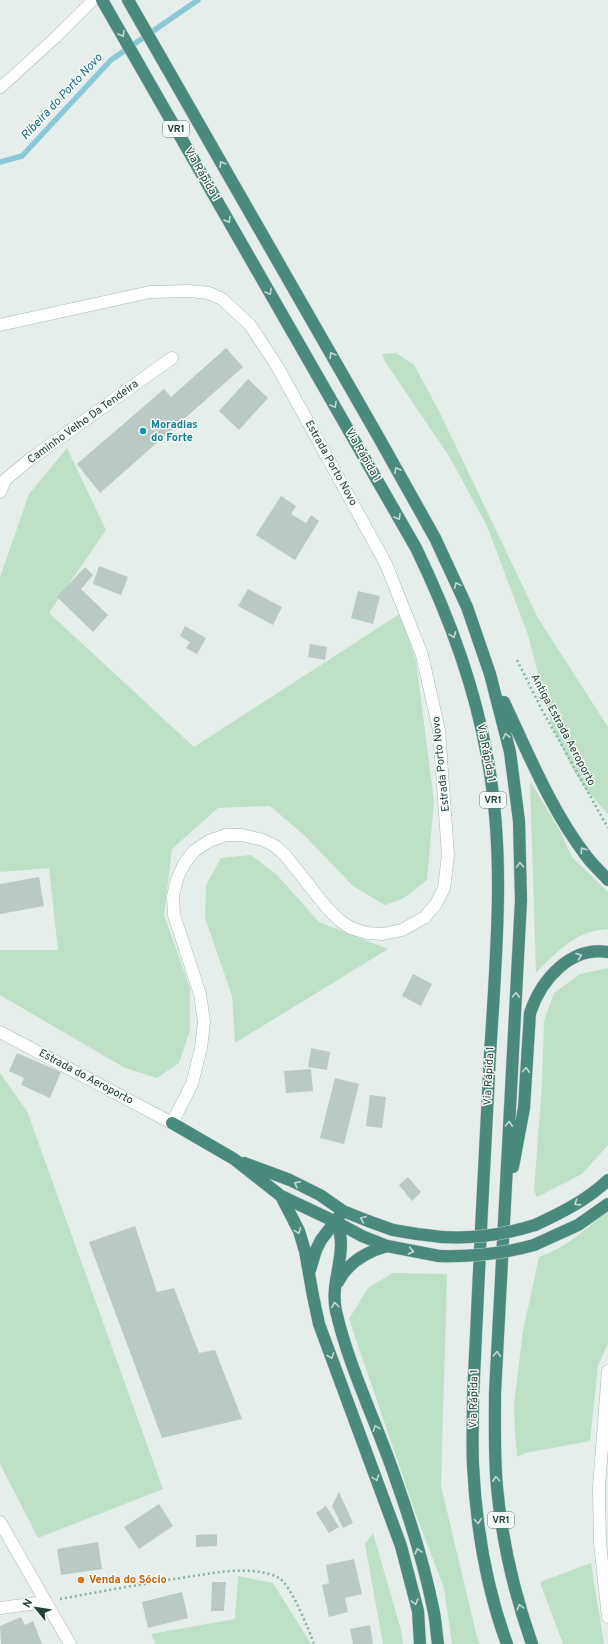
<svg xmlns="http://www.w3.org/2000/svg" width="608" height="1644" viewBox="0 0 608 1644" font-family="Overpass,sans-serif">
	<rect width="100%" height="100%" fill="#e5eeea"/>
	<!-- green -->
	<path fill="#bde0c7" d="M 396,353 L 414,365 L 439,411 L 538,618 L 608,727 L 608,814 L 586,790 L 573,769 L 552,727 L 528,635 L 487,526 L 449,456 L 386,363 L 382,354 Z
		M 67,448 L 106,530 L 49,613 L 194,747 L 401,613 L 416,661 L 434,801 L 427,880 L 404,898 L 385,905 L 353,886 L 304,835 L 270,806 L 218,808 L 172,849 L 164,915 L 190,988 L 190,1030 L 179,1063 L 157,1078 L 125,1068 L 0,995 L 0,950 L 58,950 L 49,868 L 0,872 L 0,577 L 29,494 Z
		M 530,781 L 559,829 L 572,857 L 608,892 L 608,929 C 576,930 557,952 536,973 Z
		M 251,855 L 277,875 L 319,922 L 388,949 L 235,1043 L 232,996 L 205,918 L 206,885 L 221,858 Z
		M 608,968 L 608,1145 L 582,1174 L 537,1197 L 534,1191 L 542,1084 L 544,1021 L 554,993 L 580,974 Z
		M 0,1073 L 27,1111 L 163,1489 L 38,1538 L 0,1464 Z
		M 608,1210 L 608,1344 L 598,1365 L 590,1441 L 525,1453 L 517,1457 L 515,1431 L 514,1404 L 523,1331 L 539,1257 C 565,1248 588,1228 608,1210 Z
		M 393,1273 L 447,1274 L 441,1486 L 477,1637 L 480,1644 L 452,1644 L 444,1588 L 415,1512 L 349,1319 L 368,1288 Z
		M 373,1533 L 401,1630 L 403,1644 L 383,1644 L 365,1544 Z
		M 591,1563 L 604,1644 L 563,1644 L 540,1582 Z
		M 238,1576 L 273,1583 L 311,1644 L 156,1644 L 151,1634 L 235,1619 Z"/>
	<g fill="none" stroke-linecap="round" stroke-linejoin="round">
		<!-- stream -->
		<path stroke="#8bc8d5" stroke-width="5.5" d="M 0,162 L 22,156 L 111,60 L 198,0"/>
	</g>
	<!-- building -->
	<path fill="#bac9c3" d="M 226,348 L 243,367 L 100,493 L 77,464 L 164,389 L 171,397 Z
		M 248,379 L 268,398 L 239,430 L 219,411 Z
		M 281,496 L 296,506 L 291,514 L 306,523 L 311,515 L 319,521 L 295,560 L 256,535 Z
		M 99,566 L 128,577 L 121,595 L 93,584 Z
		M 85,567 L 93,575 L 81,589 L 108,615 L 93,632 L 57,597 Z
		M 248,589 L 282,607 L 273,625 L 238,606 Z
		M 358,591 L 380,596 L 373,624 L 351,618 Z
		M 185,626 L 206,638 L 197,654 L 186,648 L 190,642 L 180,636 Z
		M 310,644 L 327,647 L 325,660 L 308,657 Z
		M 39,877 L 44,906 L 0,914 L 0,884 Z
		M 413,974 L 432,984 L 421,1006 L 402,996 Z
		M 311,1048 L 330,1052 L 327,1070 L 308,1067 Z
		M 17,1053 L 61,1072 L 50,1098 L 21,1085 L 24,1078 L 9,1071 Z
		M 311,1069 L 313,1091 L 286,1093 L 284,1071 Z
		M 335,1078 L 359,1084 L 344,1144 L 320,1138 Z
		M 370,1095 L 386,1097 L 382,1128 L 366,1126 Z
		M 408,1177 L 421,1192 L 412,1201 L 399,1185 Z
		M 135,1226 L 157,1292 L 174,1288 L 199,1353 L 215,1350 L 242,1419 L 162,1438 L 89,1242 Z
		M 339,1492 L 353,1523 L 343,1528 L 332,1506 Z
		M 159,1504 L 173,1526 L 139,1549 L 124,1527 Z
		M 326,1506 L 339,1527 L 329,1533 L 316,1513 Z
		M 217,1534 L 217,1546 L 196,1547 L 196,1535 Z
		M 98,1542 L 102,1569 L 61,1575 L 57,1549 Z
		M 354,1559 L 362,1594 L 345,1598 L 348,1612 L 329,1617 L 322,1585 L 329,1583 L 326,1565 Z
		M 212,1582 L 226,1582 L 224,1611 L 211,1611 Z
		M 182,1592 L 188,1618 L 148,1628 L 142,1602 Z
		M 21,1617 L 25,1625 L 33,1621 L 42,1644 L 1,1644 L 0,1626 Z
		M 370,1625 L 373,1644 L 353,1644 L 350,1629 Z"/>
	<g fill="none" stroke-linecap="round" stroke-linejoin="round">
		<!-- service casing -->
		<g stroke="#a7b7b2" stroke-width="12">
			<path id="service" d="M 0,88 L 56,37 L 93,0"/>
		</g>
		<!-- minor casing -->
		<g stroke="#a7b7b2" stroke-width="13">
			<path id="minor" d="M 0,492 L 5,480 L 29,460 L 172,358
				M 608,1371 L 599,1487 L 600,1543 L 608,1617
				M 0,1608 L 46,1602"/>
		</g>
		<!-- tertiary casing -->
		<g stroke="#a7b7b2" stroke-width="13">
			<path id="tertiary" d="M 0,1522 L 70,1644"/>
		</g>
		<!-- secondary casing -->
		<g stroke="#a2bbb3" stroke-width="13">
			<path id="secondary" d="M 0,325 L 150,292 L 188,291 L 209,293 L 222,299 L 250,325 L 277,366 L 386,564 L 422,655 L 439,730 L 448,855 L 444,888 L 436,904 L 425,917 L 402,930 L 383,934 L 367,933 L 351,928 L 339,920 L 327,908 L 285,855 L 275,846 L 263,840 L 242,835 L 226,835 L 209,841 L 194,851 L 184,864 L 177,879 L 173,896 L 174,915 L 200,994 L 204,1022 L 201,1048 L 192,1084 L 172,1123 L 0,1032"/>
		</g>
		<!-- trunk casing -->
		<g stroke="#c1cac8" stroke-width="13">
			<path id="trunk" d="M 102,0 L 416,548 C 448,614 474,683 487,756 C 506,855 496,956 490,1055 C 484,1169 478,1284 473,1398 C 473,1420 472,1443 473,1465 C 476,1526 486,1587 507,1644
				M 128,0 L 379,438 L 435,538 L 467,607 L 490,674 L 510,752 L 519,821 L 521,900 L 495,1393 C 495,1424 494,1456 497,1487 C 502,1541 514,1593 532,1644
				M 504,702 C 529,755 551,810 587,857 C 593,865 601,872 608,880
				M 172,1123 L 234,1159 L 281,1196 L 336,1222 L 362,1236 L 387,1246 L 439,1256
				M 244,1163 L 290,1180 L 320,1195 L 343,1211 L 368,1221 L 393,1230 L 417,1234 L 442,1237
				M 513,1167 L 524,1108 L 530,1013 C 541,980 570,946 608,952
				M 281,1196 L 299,1231 L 305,1251 L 313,1296 L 319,1324 L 401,1546 L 418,1611 L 420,1644
				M 336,1222 C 350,1250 329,1281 336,1311 C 349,1368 376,1421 395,1477 C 410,1519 424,1564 433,1608 C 436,1619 436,1632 438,1644
				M 535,1225 C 561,1213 587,1200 608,1180
				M 534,1245 L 578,1225 L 608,1204
				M 310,1270 L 316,1250 L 321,1240 L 340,1215
				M 338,1282 C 348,1262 366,1252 387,1246"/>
		</g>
		<!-- path -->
		<path stroke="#84b3a5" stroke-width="2.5" stroke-dasharray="2 3" stroke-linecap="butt" d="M 517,660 L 541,708 L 608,828
			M 60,1599 C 98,1592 136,1585 174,1579 C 204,1575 251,1563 279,1578 C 291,1585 309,1630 314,1644"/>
		<!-- service -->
		<use href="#service" stroke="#fff" stroke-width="11"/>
		<!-- minor -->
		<use href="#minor" stroke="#fff" stroke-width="12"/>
		<!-- tertiary -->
		<use href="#tertiary" stroke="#fff" stroke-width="12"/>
		<!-- secondary -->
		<use href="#secondary" stroke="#fff" stroke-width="12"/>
		<!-- trunk -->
		<use href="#trunk" stroke="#4a8a7d" stroke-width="12"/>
		<!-- trunk-bridge casing -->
		<g stroke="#c1cac8" stroke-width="13" stroke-linecap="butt">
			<path id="trunk-bridge" d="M 442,1237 C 475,1239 503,1235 535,1225
				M 439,1256 C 472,1257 502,1254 534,1245"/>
		</g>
		<!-- trunk-bridge -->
		<use href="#trunk-bridge" stroke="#4a8a7d" stroke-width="12"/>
	</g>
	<!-- one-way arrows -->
	<defs><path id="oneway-chevron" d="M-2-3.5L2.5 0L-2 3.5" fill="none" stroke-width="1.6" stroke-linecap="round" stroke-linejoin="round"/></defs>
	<g stroke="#c2d8d3">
		<use href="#oneway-chevron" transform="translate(122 34) rotate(60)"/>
		<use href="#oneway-chevron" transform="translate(222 164) rotate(-120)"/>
		<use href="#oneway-chevron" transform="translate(228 220) rotate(60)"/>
		<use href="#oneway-chevron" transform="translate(269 292) rotate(60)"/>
		<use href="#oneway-chevron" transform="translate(332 355) rotate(-120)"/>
		<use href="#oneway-chevron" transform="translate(334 405) rotate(60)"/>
		<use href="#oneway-chevron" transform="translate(397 470) rotate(-119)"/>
		<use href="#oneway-chevron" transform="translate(398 517) rotate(60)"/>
		<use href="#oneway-chevron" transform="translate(457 585) rotate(-114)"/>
		<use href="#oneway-chevron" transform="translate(453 635) rotate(69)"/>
		<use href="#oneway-chevron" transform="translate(506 736) rotate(-103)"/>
		<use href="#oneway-chevron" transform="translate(583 850) rotate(-124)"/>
		<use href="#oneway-chevron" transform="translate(520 865) rotate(-92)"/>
		<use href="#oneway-chevron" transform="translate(579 956) rotate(-21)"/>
		<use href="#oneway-chevron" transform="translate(516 995) rotate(-87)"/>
		<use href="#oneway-chevron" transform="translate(526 1070) rotate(-86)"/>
		<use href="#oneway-chevron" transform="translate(509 1124) rotate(-87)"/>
		<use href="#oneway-chevron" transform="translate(297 1184) rotate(-153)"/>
		<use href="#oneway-chevron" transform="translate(577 1203) rotate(148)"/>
		<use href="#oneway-chevron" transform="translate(363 1219) rotate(-158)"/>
		<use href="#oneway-chevron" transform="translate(298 1231) rotate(69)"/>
		<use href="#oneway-chevron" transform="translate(411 1251) rotate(11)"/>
		<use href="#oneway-chevron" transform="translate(335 1305) rotate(-97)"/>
		<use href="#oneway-chevron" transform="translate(497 1354) rotate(-87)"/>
		<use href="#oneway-chevron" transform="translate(331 1356) rotate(70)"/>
		<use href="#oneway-chevron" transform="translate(376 1428) rotate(-111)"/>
		<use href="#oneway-chevron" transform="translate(376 1478) rotate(70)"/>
		<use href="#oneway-chevron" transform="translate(496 1479) rotate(-94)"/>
		<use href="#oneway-chevron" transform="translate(478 1521) rotate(82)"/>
		<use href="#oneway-chevron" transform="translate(418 1551) rotate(-105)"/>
		<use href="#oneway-chevron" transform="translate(415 1602) rotate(75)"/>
		<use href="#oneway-chevron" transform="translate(520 1607) rotate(-105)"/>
	</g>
	<!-- markers -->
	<circle fill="#0f9aa8" stroke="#f6faf8" stroke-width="1.5" cx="143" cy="431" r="4"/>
	<circle fill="#e8710a" stroke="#f6faf8" stroke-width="1.5" cx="81" cy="1580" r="4"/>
	<g text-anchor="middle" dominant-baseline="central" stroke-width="3" stroke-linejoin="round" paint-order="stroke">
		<!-- shield labels -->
		<g fill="#f6faf8" stroke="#627873" stroke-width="1">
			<rect x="163" y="121" width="26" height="16" rx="3"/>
			<rect x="480" y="792" width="26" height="16" rx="3"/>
			<rect x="488" y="1512" width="26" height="16" rx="3"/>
		</g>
		<g font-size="10" font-weight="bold" fill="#23413a">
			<text x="176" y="129">VR1</text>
			<text x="493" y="800">VR1</text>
			<text x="501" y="1520">VR1</text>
		</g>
		<!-- street labels -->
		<g font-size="11" fill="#23413a" stroke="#f6faf8">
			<text transform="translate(202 174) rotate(60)">Via Rápida 1</text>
			<text transform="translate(83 422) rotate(-36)">Caminho Velho Da Tendeira</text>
			<text transform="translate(363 455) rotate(60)">Via Rápida 1</text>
			<text transform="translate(331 463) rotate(61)">Estrada Porto Novo</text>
			<text transform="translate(563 730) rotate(62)">Antiga Estrada Aeroporto</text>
			<text transform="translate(486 753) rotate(79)">Via Rápida 1</text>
			<text transform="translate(441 764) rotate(-96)">Estrada Porto Novo</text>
			<text transform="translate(489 1076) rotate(-87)">Via Rápida 1</text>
			<text transform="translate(86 1077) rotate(28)">Estrada do Aeroporto</text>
			<text transform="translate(474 1399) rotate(-89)">Via Rápida 1</text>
		</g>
		<!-- culture labels -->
		<g font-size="11" font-weight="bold" fill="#0d838f" stroke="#f6faf8" text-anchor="start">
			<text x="151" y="425">Moradias<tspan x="151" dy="13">do Forte</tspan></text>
		</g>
		<!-- food labels -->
		<g font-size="11" font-weight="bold" fill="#c56008" stroke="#f6faf8" text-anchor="start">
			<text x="89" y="1580">Venda do Sócio</text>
		</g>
		<!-- water labels -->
		<g font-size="12" font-style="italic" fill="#196d81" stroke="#f6faf8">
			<text transform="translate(62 97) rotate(-47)">Ribeira do Porto Novo</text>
		</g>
	</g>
	<!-- north arrow -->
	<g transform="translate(36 1608) rotate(300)" stroke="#f6faf8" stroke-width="3" paint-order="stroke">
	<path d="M0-3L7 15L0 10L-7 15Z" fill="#23413a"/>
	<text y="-6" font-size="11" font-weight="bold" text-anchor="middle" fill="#23413a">N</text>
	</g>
</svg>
